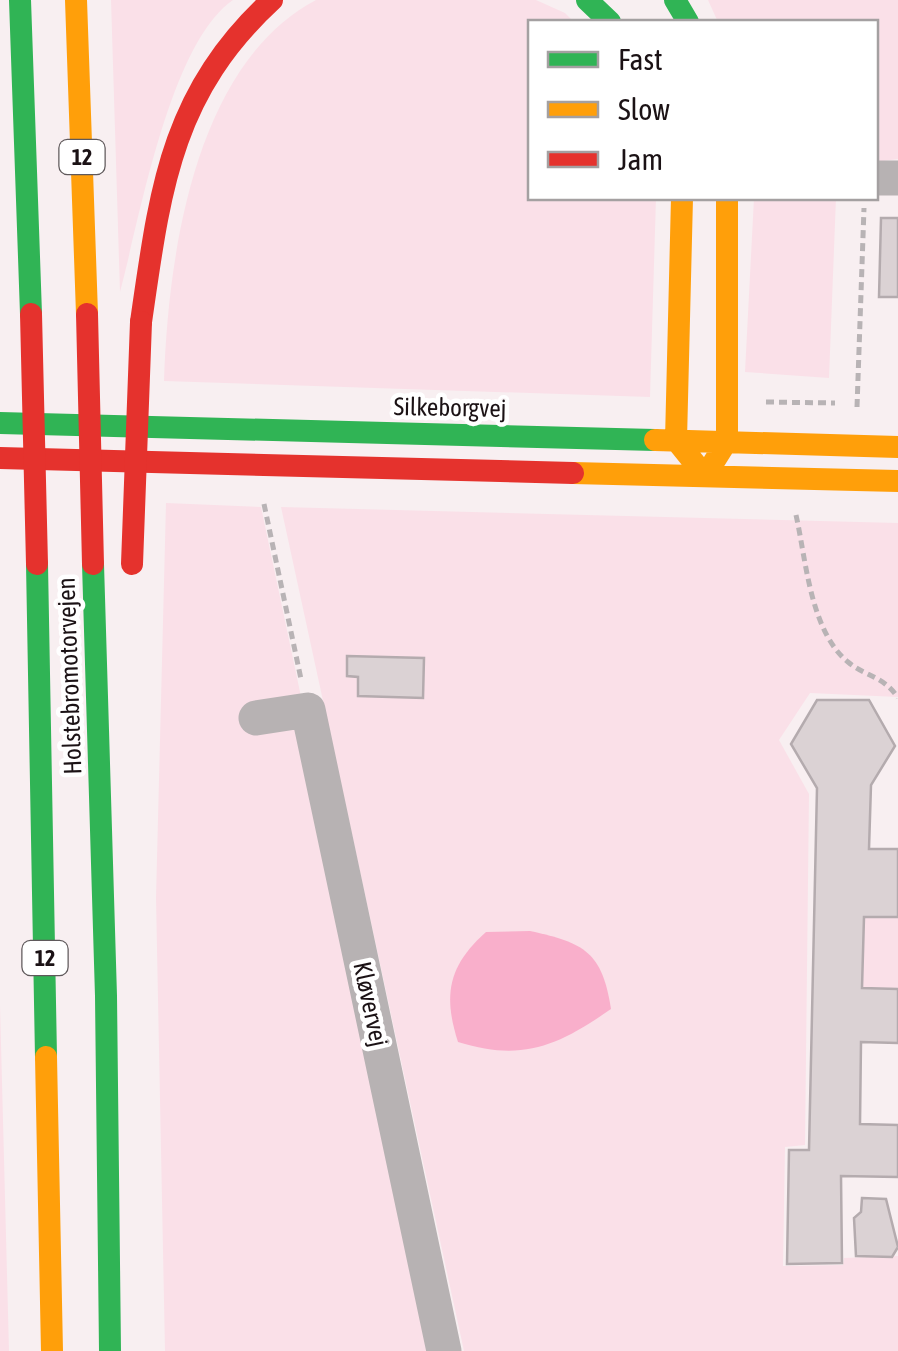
<svg xmlns="http://www.w3.org/2000/svg" width="898" height="1351" viewBox="0 0 898 1351" font-family="'Asap Condensed',sans-serif">
	<rect width="100%" height="100%" fill="#f8eff1"/>
	<!-- green -->
	<path fill="#fae0e8" d="M 111,0 L 233,0 C 170,43 140,217 120,292 Z
		M 316,0 L 536,0 L 565,13 L 574,22 L 530,22 L 530,198 L 656,198 L 650,397 L 164,381 C 168,258 194,64 316,0 Z
		M 708,0 L 898,0 L 898,159 L 876,162 L 876,22 L 718,22 Z
		M 754,198 L 836,198 L 829,378 L 745,372 Z
		M 166,503 L 261,507 L 439,1351 L 165,1351 L 156,898 Z
		M 281,507 L 898,523 L 898,697 L 810,693 L 779,740 L 809,794 L 805,1145 L 785,1147 L 783,1266 L 843,1265 L 844,1258 L 898,1256 L 898,1351 L 464,1351 Z
		M 864,917 L 898,917 L 898,989 L 862,988 Z
		M 0,1005 L 9,1351 L 0,1351 Z"/>
	<!-- water -->
	<path fill="#f9afcb" d="M 530,931 C 585,943 602,952 611,1009 C 558,1046 522,1062 458,1042 C 443,995 448,966 486,932 Z"/>
	<!-- building -->
	<path fill="#dbd2d4" stroke="#b4abae" stroke-width="2.5" d="M 881,218 L 898,218 L 898,297 L 879,297 Z
		M 347,656 L 424,658 L 423,698 L 358,696 L 358,677 L 347,676 Z
		M 817,700 L 869,700 L 895,746 L 871,785 L 869,849 L 898,849 L 898,917 L 864,917 L 862,988 L 898,989 L 898,1043 L 861,1042 L 860,1124 L 898,1125 L 898,1177 L 841,1176 L 842,1263 L 787,1264 L 789,1150 L 809,1150 L 817,788 L 791,744 Z
		M 862,1198 L 886,1199 L 898,1247 L 892,1257 L 856,1256 L 854,1218 L 861,1212 Z"/>
	<g fill="none" stroke-linecap="round" stroke-linejoin="round">
		<!-- path -->
		<path stroke="#b8b3b5" stroke-width="5" stroke-dasharray="8 5" stroke-linecap="butt" d="M 766,402 L 835,403
			M 857,407 L 864,208
			M 264,504 L 301,679
			M 796,515 C 806,559 810,631 848,662 C 866,677 884,676 898,698"/>
		<!-- street -->
		<path stroke="#b7b2b3" stroke-width="35" d="M 876,178 L 898,178
			M 256,718 L 308,710 L 444,1351"/>
		<!-- fast -->
		<path stroke="#30b455" stroke-width="22" d="M 20,0 L 31,314
			M 587,0 L 610,22
			M 675,0 L 688,22
			M 0,423 L 655,440
			M 37,564 L 46,1057
			M 93,564 L 106,996 L 110,1351"/>
		<!-- slow -->
		<path stroke="#ff9f0a" stroke-width="22" d="M 76,0 L 87,314
			M 682,198 L 676,440 L 705,476 L 727,441 L 727,198
			M 655,440 L 898,447
			M 573,473 L 898,481
			M 46,1057 L 52,1351"/>
		<!-- jam -->
		<path stroke="#e5322d" stroke-width="22" d="M 141,322 C 160,191 170,94 272,0
			M 0,458 L 573,473"/>
		<!-- jam-bridge -->
		<path stroke="#e5322d" stroke-width="22" d="M 31,314 L 37,564
			M 87,314 L 93,564
			M 132,564 L 141,322"/>
	</g>
	<g text-anchor="middle" dominant-baseline="central" stroke-width="9" stroke-linejoin="round" paint-order="stroke">
		<!-- shield labels -->
		<g fill="#fff" stroke="#5f595b" stroke-width="2.5">
			<rect x="59.5" y="140" width="45" height="34" rx="8"/>
			<rect x="22.5" y="941" width="45" height="34" rx="8"/>
		</g>
		<g font-size="22" font-weight="bold" fill="#1b1215">
			<text x="82" y="157">12</text>
			<text x="45" y="958">12</text>
		</g>
		<!-- street labels -->
		<g font-size="25" fill="#1b1215" stroke="#fff">
			<text transform="translate(450 407) rotate(1)">Silkeborgvej</text>
			<text transform="translate(69 676) rotate(-92)">Holstebromotorvejen</text>
			<text transform="translate(371 1004) rotate(78)">Kløvervej</text>
		</g>
	</g>
	<!-- legend -->
	<rect x="528" y="20" width="350" height="180" fill="#ffffff" stroke="#a4a0a1" stroke-width="2.5"/>
	<rect x="548" y="52" width="50" height="15" fill="#30b455" stroke="#a4a0a1" stroke-width="2.5"/>
	<text x="618" y="70" font-size="30" fill="#1b1215">Fast</text>
	<rect x="548" y="102" width="50" height="15" fill="#ff9f0a" stroke="#a4a0a1" stroke-width="2.5"/>
	<text x="618" y="120" font-size="30" fill="#1b1215">Slow</text>
	<rect x="548" y="152" width="50" height="15" fill="#e5322d" stroke="#a4a0a1" stroke-width="2.5"/>
	<text x="618" y="170" font-size="30" fill="#1b1215">Jam</text>
</svg>
